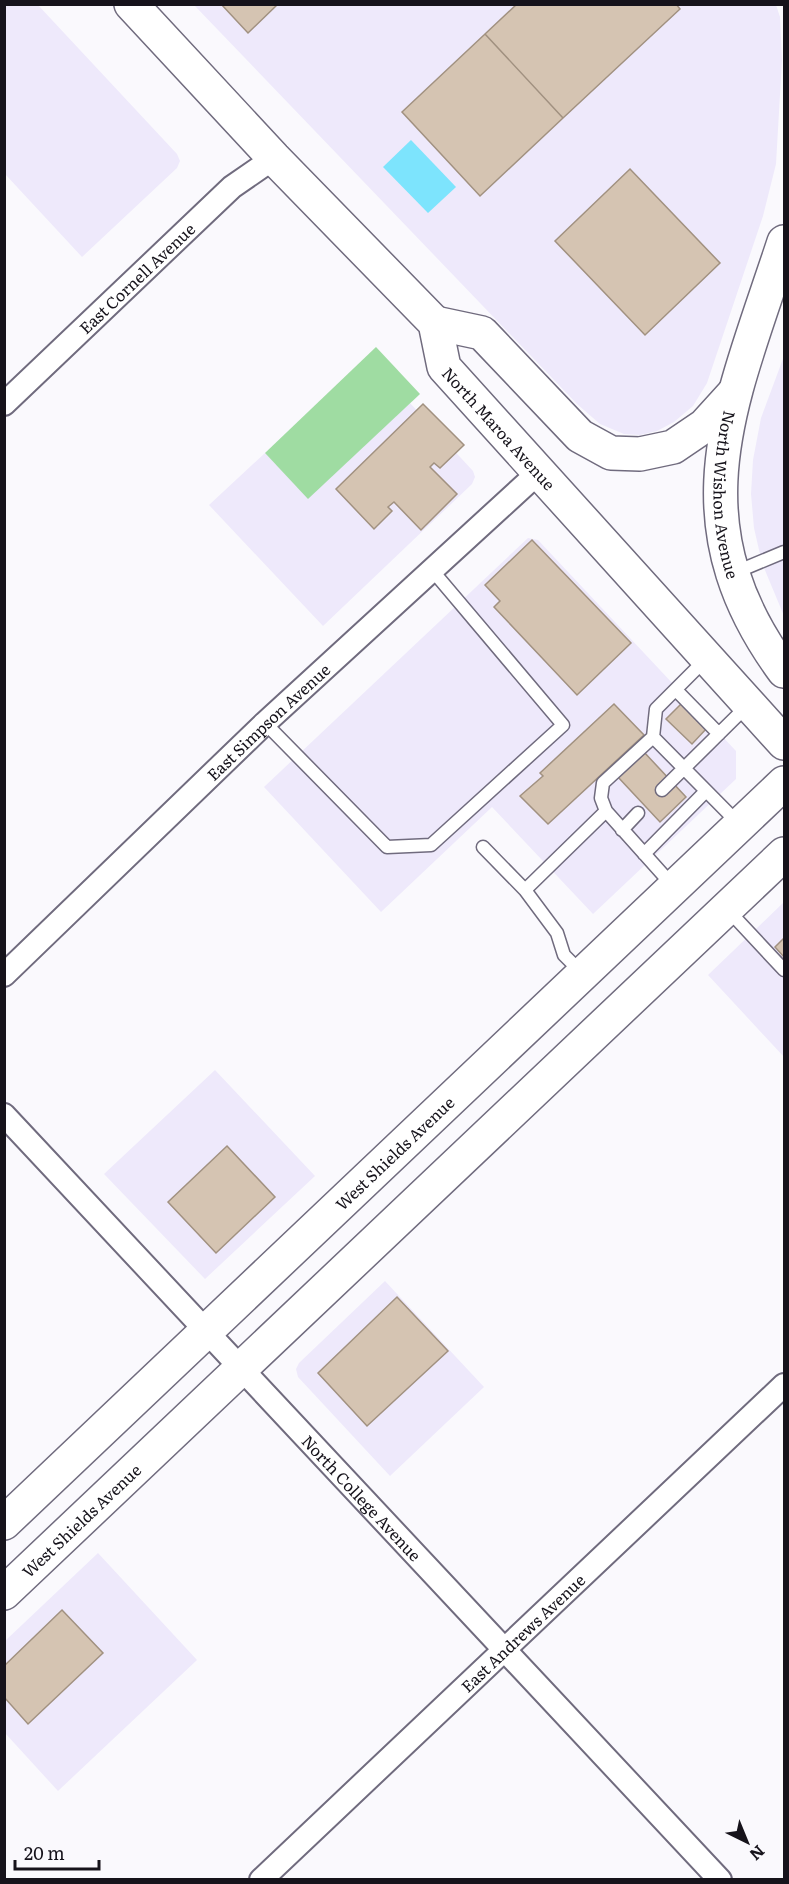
<svg xmlns="http://www.w3.org/2000/svg" width="789" height="1884" viewBox="0 0 789 1884" font-family="Literata,serif">
	<rect width="100%" height="100%" fill="#faf9fd"/>
	<!-- built -->
	<path fill="#eee9fb" d="M 5,4 L 38,5 L 177,154 L 180,161 L 177,168 L 82,257 L 5,174 Z
		M 194,5 L 776,5 L 780,17 L 782,60 L 776,164 L 763,216 L 707,383 L 693,406 L 674,422 L 657,431 L 640,435 L 624,434 L 600,424 L 577,404 Z
		M 784,356 L 784,616 L 762,563 L 754,528 L 751,494 L 753,460 L 761,418 Z
		M 410,403 L 473,471 L 475,477 L 472,484 L 323,626 L 209,505 L 265,453 L 308,498 Z
		M 528,538 L 538,540 L 736,751 L 736,779 L 593,914 L 492,807 L 381,912 L 264,787 Z
		M 784,902 L 784,1057 L 708,975 Z
		M 215,1070 L 315,1176 L 205,1279 L 104,1174 Z
		M 385,1281 L 484,1387 L 390,1476 L 298,1377 L 296,1369 L 299,1363 Z
		M 98,1553 L 197,1660 L 58,1791 L 5,1733 L 5,1641 Z"/>
	<!-- green -->
	<path fill="#9fdca2" d="M 376,347 L 420,394 L 308,499 L 265,453 Z"/>
	<!-- water -->
	<path fill="#7de4fd" d="M 411,140 L 456,187 L 428,213 L 383,167 Z"/>
	<!-- building -->
	<path fill="#d5c4b2" stroke="#a19180" stroke-width="1.5" d="M 221,4 L 278,4 L 248,33 Z
		M 517,4 L 676,4 L 680,9 L 563,118 L 485,34 Z
		M 485,34 L 563,118 L 480,196 L 402,112 Z
		M 630,169 L 720,263 L 645,335 L 555,241 Z
		M 423,404 L 464,445 L 440,468 L 434,463 L 430,467 L 457,494 L 421,530 L 394,502 L 388,507 L 392,511 L 374,529 L 336,489 Z
		M 532,540 L 631,643 L 577,695 L 494,607 L 500,601 L 485,585 Z
		M 683,702 L 707,728 L 692,744 L 666,719 Z
		M 614,704 L 644,735 L 548,824 L 520,796 L 543,776 L 540,773 Z
		M 643,751 L 686,797 L 660,822 L 617,776 Z
		M 784,938 L 784,957 L 775,947 Z
		M 227,1146 L 275,1197 L 216,1253 L 168,1202 Z
		M 397,1297 L 448,1351 L 367,1426 L 318,1373 Z
		M 62,1610 L 103,1653 L 28,1724 L 4,1697 L 4,1666 Z"/>
	<g fill="none" stroke-linecap="round" stroke-linejoin="round">
		<!-- service casing -->
		<g stroke="#706b7e" stroke-width="15">
			<path id="service" d="M 736,572 L 784,552
				M 676,690 L 719,734
				M 265,723 L 387,847 L 431,845 L 563,725 L 432,570
				M 653,737 L 656,709 L 707,658
				M 662,790 L 748,705
				M 622,830 L 638,813
				M 483,847 L 525,890 L 557,933 L 564,955 L 583,974
				M 644,854 L 706,791
				M 674,887 L 606,811 L 601,798 L 603,783 L 653,737 L 740,825
				M 525,890 L 606,811
				M 728,910 L 784,970"/>
		</g>
		<!-- minor casing -->
		<g stroke="#706b7e" stroke-width="26">
			<g id="minor">
				<path id="s1" d="M 4,404 L 232,187 L 274,158"/>
				<path id="s2" d="M 4,975 L 265,723 L 538,473"/>
				<path id="s3" d="M 4,1115 L 720,1880"/>
				<path id="s4" d="M 261,1880 L 784,1385"/>
			</g>
		</g>
		<!-- secondary casing -->
		<g stroke="#706b7e" stroke-width="36">
			<g id="secondary">
				<path id="s5" d="M 131,4 L 274,158 L 435,323 L 444,367 L 784,743"/>
				<path id="s6" d="M 784,242 C 732,401 672,519 784,671"/>
				<path d="M 435,323 L 482,333 L 580,436 L 611,453 L 640,454 L 673,447 L 704,426 L 734,393"/>
				<path id="s7" d="M 4,1523 L 784,783"/>
				<path id="s8" d="M 4,1593 L 784,854"/>
			</g>
		</g>
		<!-- service -->
		<use href="#service" stroke="#fff" stroke-width="12"/>
		<!-- minor -->
		<use href="#minor" stroke="#fff" stroke-width="22"/>
		<!-- secondary -->
		<use href="#secondary" stroke="#fff" stroke-width="33"/>
	</g>
	<g text-anchor="middle" dominant-baseline="central" stroke-width="5" stroke-linejoin="round" paint-order="stroke">
		<!-- street labels -->
		<g font-size="16" fill="#16131b" stroke="#faf9fd">
			<text stroke="none"><textPath href="#s1" startOffset="183">East Cornell Avenue</textPath></text>
			<text stroke="none"><textPath href="#s5" startOffset="568">North Maroa Avenue</textPath></text>
			<text stroke="none"><textPath href="#s6" startOffset="262">North Wishon Avenue</textPath></text>
			<text stroke="none"><textPath href="#s2" startOffset="366">East Simpson Avenue</textPath></text>
			<text stroke="none"><textPath href="#s7" startOffset="538">West Shields Avenue</textPath></text>
			<text stroke="none"><textPath href="#s3" startOffset="524">North College Avenue</textPath></text>
			<text stroke="none"><textPath href="#s8" startOffset="106">West Shields Avenue</textPath></text>
			<text stroke="none"><textPath href="#s4" startOffset="360">East Andrews Avenue</textPath></text>
		</g>
	</g>
	<!-- border -->
	<rect width="789" height="1884" fill="none" stroke="#16131b" stroke-width="12"/>
	<!-- north arrow -->
	<g transform="translate(747 1842) rotate(137)" stroke="#faf9fd" stroke-width="4.5" paint-order="stroke">
	<path d="M0-4.5L10 22L0 15L-10 22Z" fill="#16131b"/>
	<text y="-9" font-size="16" font-weight="bold" text-anchor="middle" fill="#16131b">N</text>
	</g>
	<!-- scale -->
	<path d="M15 1860v9h84v-9" fill="none" stroke="#16131b" stroke-width="3"/>
	<text x="24" y="1860" font-size="18" fill="#16131b" stroke="#faf9fd" stroke-width="4.5" paint-order="stroke">20 m</text>
</svg>
